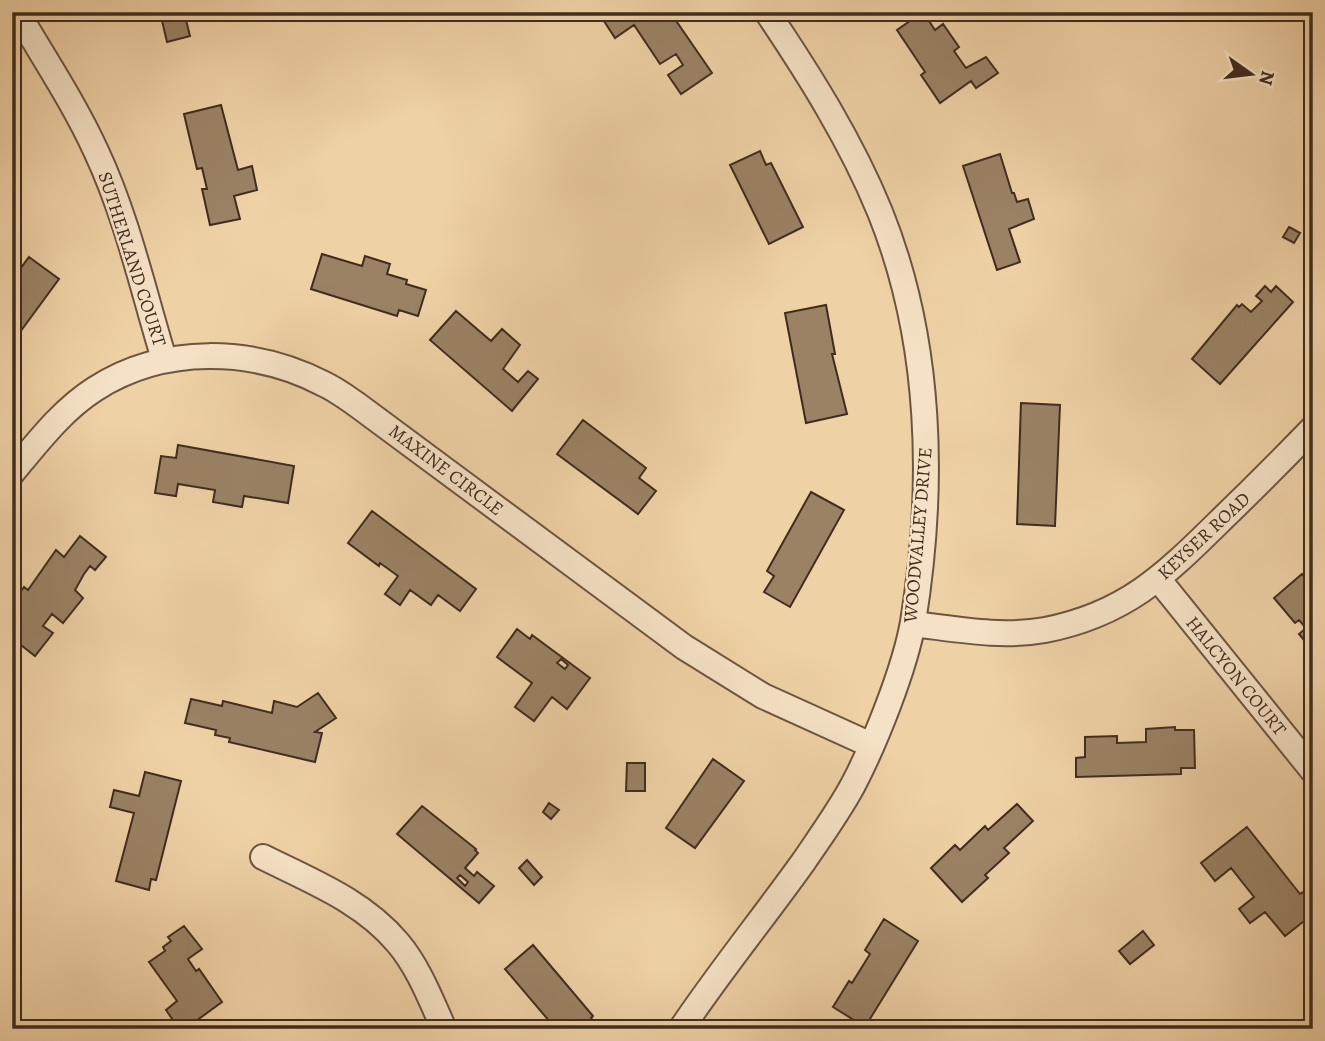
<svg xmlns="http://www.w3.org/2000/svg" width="1325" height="1041" viewBox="0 0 1325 1041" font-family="Alegreya,serif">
	<rect width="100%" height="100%" fill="#efd1a6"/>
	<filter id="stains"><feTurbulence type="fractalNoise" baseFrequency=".00286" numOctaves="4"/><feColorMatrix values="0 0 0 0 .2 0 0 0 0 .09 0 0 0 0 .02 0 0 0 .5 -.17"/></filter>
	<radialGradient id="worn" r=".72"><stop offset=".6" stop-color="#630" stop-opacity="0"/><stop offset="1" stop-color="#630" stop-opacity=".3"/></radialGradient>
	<!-- building -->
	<path fill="#9b8265" stroke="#402c1f" stroke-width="2" fill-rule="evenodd" d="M 160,12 L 184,12 L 190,36 L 167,42 Z
		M 609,12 L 670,12 L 712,73 L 681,94 L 668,75 L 683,65 L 676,54 L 660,64 L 634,25 L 615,38 L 602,18 Z
		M 923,12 L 935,30 L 943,24 L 959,47 L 954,51 L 966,68 L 986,57 L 998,73 L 976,88 L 971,81 L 940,103 L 921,75 L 925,72 L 897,30 Z
		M 221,105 L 238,170 L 252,166 L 257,190 L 234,196 L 240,219 L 210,225 L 202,189 L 207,189 L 202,168 L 197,169 L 184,114 Z
		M 760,151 L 766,165 L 771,163 L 803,227 L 769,244 L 730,165 Z
		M 1000,154 L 1012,193 L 1014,193 L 1017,202 L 1028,199 L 1034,219 L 1009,229 L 1020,262 L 997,270 L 963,166 Z
		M 1289,227 L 1300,233 L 1294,243 L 1283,237 Z
		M 322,254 L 362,266 L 365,256 L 390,264 L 387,274 L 407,280 L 406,284 L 426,290 L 418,316 L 399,310 L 397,316 L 311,289 Z
		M 29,257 L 59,279 L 12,343 L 12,280 Z
		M 1265,286 L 1271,292 L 1276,286 L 1293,302 L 1220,384 L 1192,359 L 1237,305 L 1239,307 L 1242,304 L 1251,312 L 1262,301 L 1256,296 Z
		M 826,305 L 835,354 L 832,354 L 847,414 L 806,423 L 785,313 Z
		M 456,311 L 491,341 L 502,329 L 520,345 L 503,369 L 518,382 L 528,371 L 538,379 L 512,411 L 430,340 Z
		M 1021,403 L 1060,405 L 1055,526 L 1017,524 Z
		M 583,420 L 646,468 L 639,478 L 656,491 L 638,514 L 557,454 Z
		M 178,445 L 294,466 L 288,503 L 244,496 L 242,507 L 213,502 L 215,490 L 178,484 L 176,496 L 155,493 L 161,456 L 176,458 Z
		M 811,492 L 844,510 L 790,607 L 764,592 L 774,576 L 767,571 Z
		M 372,511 L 476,589 L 460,611 L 438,595 L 431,605 L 410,590 L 400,605 L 385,594 L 398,576 L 380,563 L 379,566 L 348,543 Z
		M 80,536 L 106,557 L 95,570 L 90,566 L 84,574 L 75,590 L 83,598 L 63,623 L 52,614 L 43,626 L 53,633 L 35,656 L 12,638 L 12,598 L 19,589 L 21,591 L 24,587 L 28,590 L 56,550 L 64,557 Z
		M 1302,574 L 1313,587 L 1313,651 L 1299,634 L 1306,628 L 1299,620 L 1295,623 L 1274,598 Z
		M 517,629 L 530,639 L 532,635 L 590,678 L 567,709 L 552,697 L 534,721 L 515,707 L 532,683 L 497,657 ZM 561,659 L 568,665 L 565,669 L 557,663 Z
		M 318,693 L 336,718 L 315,732 L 322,733 L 315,762 L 229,742 L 230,738 L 215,735 L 216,730 L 185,723 L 191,699 L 222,706 L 223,701 L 272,713 L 274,701 L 297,707 Z
		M 1175,727 L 1175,730 L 1194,730 L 1195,768 L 1181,768 L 1181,774 L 1076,777 L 1076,758 L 1085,757 L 1085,737 L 1117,736 L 1117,743 L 1146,742 L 1146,729 Z
		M 713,759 L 744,781 L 695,848 L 666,828 Z
		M 627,763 L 645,763 L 645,791 L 626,791 Z
		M 145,772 L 181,781 L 156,880 L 151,879 L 149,890 L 116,881 L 134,813 L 110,807 L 114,790 L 139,796 Z
		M 549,803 L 559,810 L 551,819 L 543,812 Z
		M 1017,804 L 1033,821 L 1004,848 L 1009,853 L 985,875 L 988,878 L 962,902 L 931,868 L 955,845 L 960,850 L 985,826 L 988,830 Z
		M 422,806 L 476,849 L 475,850 L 478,853 L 465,868 L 474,876 L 477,872 L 494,886 L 479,903 L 397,834 ZM 460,875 L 468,882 L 465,886 L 457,878 Z
		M 1247,827 L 1300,894 L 1303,892 L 1313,904 L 1313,914 L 1285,936 L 1265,912 L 1250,923 L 1239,909 L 1254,897 L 1231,868 L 1215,881 L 1201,863 Z
		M 527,860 L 542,877 L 534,885 L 519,868 Z
		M 884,919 L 918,941 L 865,1027 L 833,1007 L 849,981 L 852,983 L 870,954 L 865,950 Z
		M 184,926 L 202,949 L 188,959 L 196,971 L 199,969 L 222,1002 L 185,1029 L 179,1029 L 166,1010 L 177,1001 L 149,962 L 165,951 L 163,947 L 171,941 L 168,937 Z
		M 1143,931 L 1154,945 L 1130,964 L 1119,951 Z
		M 533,945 L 593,1016 L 591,1018 L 600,1029 L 556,1029 L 505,969 Z
		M 1313,1012 L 1313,1029 L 1305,1029 Z"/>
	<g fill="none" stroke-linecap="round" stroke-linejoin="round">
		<!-- minor casing -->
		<g stroke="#6c5541" stroke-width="28">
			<path id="minor" d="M 17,12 C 44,58 74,103 96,151 C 127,217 143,290 164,359
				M 12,473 C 37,443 62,410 95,389 C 163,345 253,347 324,384 C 335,389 346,397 356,404 L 684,647 L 763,696 L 871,745
				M 1159,580 L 1313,771
				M 913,624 C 956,629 1001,638 1045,630 C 1127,614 1166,574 1222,519 C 1253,489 1283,459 1313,428
				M 263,857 C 311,881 363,901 398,943 C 419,968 431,1000 444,1029
				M 681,1029 C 720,971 764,917 804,861 C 821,836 839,811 853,785 C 875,743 905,668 913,622 C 935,486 932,341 880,212 C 851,141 810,76 767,12"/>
		</g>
		<!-- minor -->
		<use href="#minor" stroke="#f5e1c5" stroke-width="24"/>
	</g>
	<g text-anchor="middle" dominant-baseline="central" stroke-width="5" stroke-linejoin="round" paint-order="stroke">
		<!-- street labels -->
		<g font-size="19" fill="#402c1f" stroke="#f5e1c5">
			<text transform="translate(132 259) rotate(72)">SUTHERLAND COURT</text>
			<text transform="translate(446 470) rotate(37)">MAXINE CIRCLE</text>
			<text transform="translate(918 535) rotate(-85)">WOODVALLEY DRIVE</text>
			<text transform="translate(1204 536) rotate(-43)">KEYSER ROAD</text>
			<text transform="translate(1236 676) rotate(51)">HALCYON COURT</text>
		</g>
	</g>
	<!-- margin -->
	<rect width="1325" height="1041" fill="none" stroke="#efd1a6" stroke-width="42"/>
	<rect x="14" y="14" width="1297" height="1013" fill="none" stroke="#402c1f" stroke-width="3.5"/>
	<rect x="21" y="21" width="1283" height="999" fill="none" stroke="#402c1f" stroke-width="2"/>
	<!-- north arrow -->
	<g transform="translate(1251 74) rotate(104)" stroke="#f5e1c5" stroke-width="5" paint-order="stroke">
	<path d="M0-5L12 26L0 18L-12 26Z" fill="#402c1f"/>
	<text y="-10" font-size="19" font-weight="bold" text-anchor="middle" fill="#402c1f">N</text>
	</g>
	<rect width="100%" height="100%" filter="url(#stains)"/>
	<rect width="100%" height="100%" fill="url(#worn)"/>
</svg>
